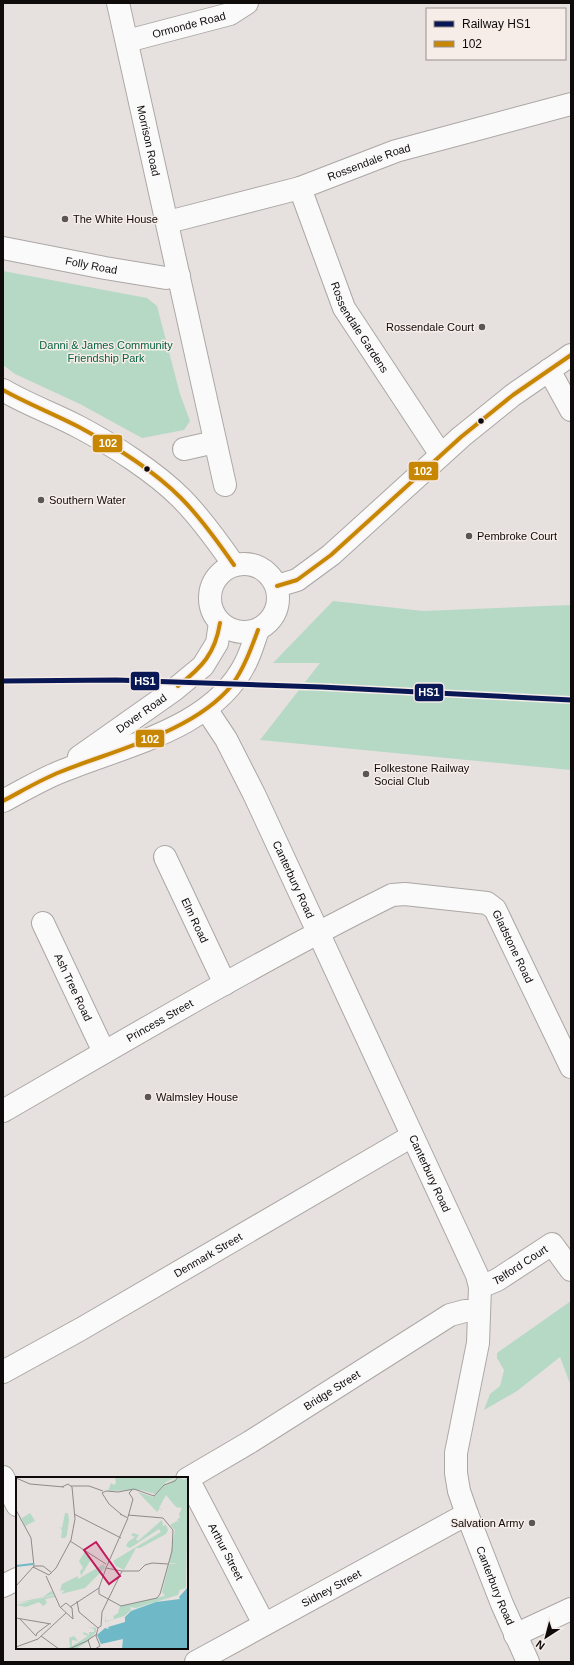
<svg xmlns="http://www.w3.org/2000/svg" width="574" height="1665" viewBox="0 0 574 1665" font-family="Arial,sans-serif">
	<rect width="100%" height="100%" fill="#e6e0de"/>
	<!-- green -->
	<path fill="#b5d9c5" d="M 3,271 L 147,298 L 157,306 L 180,394 L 190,421 L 184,430 L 142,438 L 80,404 L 15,374 L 3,365 Z
		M 333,601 L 423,611 L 571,605 L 571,770 L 260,740 L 320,663 L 273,663 Z
		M 571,1301 L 571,1386 L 560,1357 L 517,1391 L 484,1410 L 490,1394 L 500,1386 L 504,1370 L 497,1358 L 497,1353 Z"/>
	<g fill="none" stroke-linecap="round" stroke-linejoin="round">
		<!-- minor casing -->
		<g stroke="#aba7a5" stroke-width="24">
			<g id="minor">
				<path id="s1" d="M 118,3 L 225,485"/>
				<path id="s2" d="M 127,41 L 230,14 L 247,3"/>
				<path id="s3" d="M 300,188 L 344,308 L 441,455"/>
				<path id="s4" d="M 168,222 L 300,188 L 396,151 L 571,104"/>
				<path id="s5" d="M 3,248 L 105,268 L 166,278 L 179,276"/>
				<path d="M 549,370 L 571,410"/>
				<path d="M 184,449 L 215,442"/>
				<path id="s6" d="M 165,857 L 225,984"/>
				<path id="s7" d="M 43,923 L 104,1052"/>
				<path id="s8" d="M 3,1111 C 131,1037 259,961 392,895 L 405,894 L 487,903 L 495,909 L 571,1067"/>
				<path id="s9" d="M 480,1287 L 497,1280 L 552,1244 L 571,1270"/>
				<path id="s10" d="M 3,1372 L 81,1329 L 412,1136"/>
				<path d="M 3,1477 L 17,1505"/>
				<path id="s11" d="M 187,1479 L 250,1442 L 450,1315 L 465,1311 L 479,1311"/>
				<path id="s12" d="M 188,1479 L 264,1624"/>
				<path d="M 3,1586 L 17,1579"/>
				<path d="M 515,1635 L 571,1609"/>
				<path id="s13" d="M 196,1662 L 467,1514"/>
			</g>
		</g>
		<!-- tertiary casing -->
		<g stroke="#aba7a5" stroke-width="24">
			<g id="tertiary">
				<path id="s14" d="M 206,709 L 226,739 L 254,794 L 477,1275 L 480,1287 L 478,1343 L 456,1453 L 456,1473 L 459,1491 L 467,1514 L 502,1604 L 528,1662"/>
			</g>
		</g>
		<!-- primary casing -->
		<g stroke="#aba7a5" stroke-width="24">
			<g id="primary">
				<path d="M 3,390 C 28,405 55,414 79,427 C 113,445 155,472 181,498 C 201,518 218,542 234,565"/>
				<circle cx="244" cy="598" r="34"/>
				<path d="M 277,586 L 297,580 L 331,555 L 461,437 L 513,395 L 571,355"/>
				<path id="s15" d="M 79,757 L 174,690 L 203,666 L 217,643 L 220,623"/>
				<path d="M 3,801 C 22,791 40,780 60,772 C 122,746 214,729 246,662 C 251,652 254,641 258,630"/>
			</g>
		</g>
		<!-- minor -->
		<use href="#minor" stroke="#fbfafa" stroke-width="22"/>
		<!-- tertiary -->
		<use href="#tertiary" stroke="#fbfafa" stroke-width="22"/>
		<!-- primary -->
		<use href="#primary" stroke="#fbfafa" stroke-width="22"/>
		<!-- bus-1 casing -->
		<g stroke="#f6ece8" stroke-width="7">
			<path id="bus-1" d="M 3,390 C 28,404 54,414 79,427 C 116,447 152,469 181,498 C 201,518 218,542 234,565
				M 277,586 L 297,580 L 331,555 L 461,437 L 513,395 L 571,355
				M 178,686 C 202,667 215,654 220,623
				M 3,801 C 22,791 40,780 60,772 C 114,750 194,732 232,685 C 244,668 251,649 258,630"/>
		</g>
		<!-- bus-1 -->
		<use href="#bus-1" stroke="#c88702" stroke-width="4"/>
		<!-- rail-1 casing -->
		<g stroke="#f6ece8" stroke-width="8">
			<path id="rail-1" d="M 3,681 L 116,680 L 321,687 L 571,700"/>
		</g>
		<!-- rail-1 -->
		<use href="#rail-1" stroke="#091855" stroke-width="5"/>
	</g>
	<!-- markers -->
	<g fill="#5a5654" stroke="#f6ece8" stroke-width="1.5">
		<circle cx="65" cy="219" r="4"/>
		<circle cx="482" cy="327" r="4"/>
		<circle cx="41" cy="500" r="4"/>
		<circle cx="469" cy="536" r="4"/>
		<circle cx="366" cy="774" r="4"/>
		<circle cx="148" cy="1097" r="4"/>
		<circle cx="532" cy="1523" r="4"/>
	</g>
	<g fill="#0e0b0a" stroke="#f6ece8" stroke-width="1.5">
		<circle cx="481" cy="421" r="3.5"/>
		<circle cx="147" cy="469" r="3.5"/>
	</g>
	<g text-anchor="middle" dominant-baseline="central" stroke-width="3" stroke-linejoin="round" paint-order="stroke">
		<!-- street labels -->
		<g font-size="11" fill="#0e0b0a" stroke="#f6ece8">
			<text stroke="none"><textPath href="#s2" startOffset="64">Ormonde Road</textPath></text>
			<text stroke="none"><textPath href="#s1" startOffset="141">Morrison Road</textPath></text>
			<text stroke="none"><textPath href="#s4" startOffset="210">Rossendale Road</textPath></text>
			<text stroke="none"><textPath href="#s5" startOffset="90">Folly Road</textPath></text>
			<text stroke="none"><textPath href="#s3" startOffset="152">Rossendale Gardens</textPath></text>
			<text stroke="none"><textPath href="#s15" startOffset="76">Dover Road</textPath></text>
			<text stroke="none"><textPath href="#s14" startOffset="192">Canterbury Road</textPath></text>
			<text stroke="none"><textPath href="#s6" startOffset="70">Elm Road</textPath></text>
			<text stroke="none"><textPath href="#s8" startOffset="592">Gladstone Road</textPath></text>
			<text stroke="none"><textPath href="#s7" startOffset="71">Ash Tree Road</textPath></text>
			<text stroke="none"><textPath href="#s8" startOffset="181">Princess Street</textPath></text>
			<text stroke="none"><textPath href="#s14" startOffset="516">Canterbury Road</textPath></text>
			<text stroke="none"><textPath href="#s10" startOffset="236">Denmark Street</textPath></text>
			<text stroke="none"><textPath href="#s9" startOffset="46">Telford Court</textPath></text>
			<text stroke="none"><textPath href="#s11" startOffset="170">Bridge Street</textPath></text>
			<text stroke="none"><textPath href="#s12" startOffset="82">Arthur Street</textPath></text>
			<text stroke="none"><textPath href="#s14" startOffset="948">Canterbury Road</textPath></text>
			<text stroke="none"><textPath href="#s13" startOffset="154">Sidney Street</textPath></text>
		</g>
		<!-- poi labels -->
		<g font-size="11" fill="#0e0b0a" stroke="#f6ece8" text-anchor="start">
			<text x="73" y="219">The White House</text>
			<text x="474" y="327" text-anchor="end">Rossendale Court</text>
			<text x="49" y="500">Southern Water</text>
			<text x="477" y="536">Pembroke Court</text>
			<text x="374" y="768">Folkestone Railway<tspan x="374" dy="13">Social Club</tspan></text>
			<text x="156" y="1097">Walmsley House</text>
			<text x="524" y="1523" text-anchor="end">Salvation Army</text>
		</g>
		<!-- park labels -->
		<g font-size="11" fill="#066343" stroke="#f6ece8">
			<text x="106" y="345">Danni &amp; James Community<tspan x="106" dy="13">Friendship Park</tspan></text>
		</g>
	</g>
	<!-- overview -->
	<g transform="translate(16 1477)">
		<rect width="172" height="172" fill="#e6e0de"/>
		<path d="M 99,0 L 161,0 L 150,5 L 139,17 L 125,13 L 92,14 L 88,12 L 92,14 L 95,6 L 98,8 L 100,6 ZM 163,0 L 168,3 L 172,0 L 170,111 L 164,113 L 162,118 L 120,131 L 114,130 L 115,133 L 108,139 L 89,145 L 89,144 L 90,139 L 90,144 L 98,142 L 97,137 L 98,139 L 102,136 L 104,129 L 149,119 L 146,115 L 153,87 L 163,87 L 153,86 L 159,53 L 154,48 L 161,44 L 164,46 L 161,43 L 164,40 L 163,37 L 166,31 L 160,30 L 150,18 L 143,31 L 147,33 L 143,32 L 141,35 L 122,15 L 137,20 L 147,9 ZM 14,36 L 19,44 L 9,49 L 4,37 L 6,41 ZM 49,36 L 52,36 L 53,43 L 51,58 L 49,61 L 45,61 L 46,52 L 42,50 L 46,51 ZM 146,43 L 147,49 L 150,48 L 152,53 L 150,57 L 124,71 L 120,71 L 108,93 L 100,89 L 97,84 L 145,55 L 143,52 L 111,73 L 114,71 L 110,69 L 112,65 L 119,60 L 115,58 L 117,56 L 123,58 L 120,62 L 122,64 ZM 68,76 L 72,79 L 73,77 L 74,84 L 65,99 L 64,94 L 67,91 L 63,84 ZM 88,87 L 89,91 L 69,111 L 45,117 L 49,113 L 44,114 L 46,107 L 62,99 L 62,102 ZM 35,114 L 38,117 L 15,124 L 0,126 L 27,120 ZM 38,118 L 39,120 L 29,122 L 31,126 L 27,129 L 23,125 L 10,130 L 0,128 ZM 72,150 L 80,151 L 80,155 L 71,165 L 60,172 L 47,172 L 54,170 L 53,161 L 58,159 L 62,164 L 56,163 L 56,169 L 72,159 L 67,157 L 68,155 L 73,158 L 73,155 L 78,155 L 78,152 Z" fill="#b5d9c5"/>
		<path d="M 172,110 L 172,172 L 106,172 L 107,162 L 85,167 L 81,158 L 89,151 L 93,152 L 92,150 L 109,145 L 109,140 L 115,134 L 140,125 L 164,122 L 163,120 Z" fill="#6eb8c8"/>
		<path fill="none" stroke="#6eb8c8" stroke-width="2" d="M 0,89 L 17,87"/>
		<path fill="none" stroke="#908b89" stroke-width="1" d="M 0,1 L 14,7 L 48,10M 55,9 L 73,9 L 87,14M 90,14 L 102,15 L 118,12 L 138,19 L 148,8 L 159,4 L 162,0M 90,14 L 86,16 L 93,27 L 106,38M 0,33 L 15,61 L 18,89M 58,37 L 105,61M 112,40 L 117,22 L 113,16 L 116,13M 54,64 L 90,87M 17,90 L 33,98 L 40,91 L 55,63 L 59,42 L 56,10 L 52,7 L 46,10M 90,91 L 112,41 L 104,37M 106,94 L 123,94 L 129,88 L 136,86 L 152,87M 30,99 L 44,130 L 57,142M 0,109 L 18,89 L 27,89 L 36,96M 83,111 L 83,117 L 105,129 L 141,121 L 144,117 L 156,74 L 157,53 L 147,41 L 112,38M 61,124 L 63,135 L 82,151 L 80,159M 45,130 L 50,126 L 56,131 L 57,142M 54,130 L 83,111 L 90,91M 0,141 L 35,147M 3,141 L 20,159M 82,151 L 85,149 L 86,135 L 106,94 L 90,91M 20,159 L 21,156 L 33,147M 25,159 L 43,172M 0,170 L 22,162 L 50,136M 53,172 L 73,163M 75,172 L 72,163 L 81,157M 79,172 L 84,169 L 80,159"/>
		<path fill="#c2185b" fill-opacity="0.15" stroke="#c2185b" stroke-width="2" d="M 80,65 L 104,99 L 93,107 L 68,73 Z"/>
		<rect width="172" height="172" fill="none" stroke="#0e0b0a" stroke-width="2"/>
	</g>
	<g stroke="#f6ece8" stroke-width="1.5">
		<rect x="92" y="434" width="31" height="19" rx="4" fill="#c88702"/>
		<rect x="408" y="461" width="31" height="20" rx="4" fill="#c88702"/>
		<rect x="130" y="671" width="30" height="20" rx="4" fill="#091855"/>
		<rect x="414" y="683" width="30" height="19" rx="4" fill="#091855"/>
		<rect x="135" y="729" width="30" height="19" rx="4" fill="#c88702"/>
	</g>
	<g font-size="11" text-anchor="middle" font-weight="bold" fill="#fff">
		<text x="108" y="447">102</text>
		<text x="423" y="475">102</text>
		<text x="145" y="685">HS1</text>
		<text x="429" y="696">HS1</text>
		<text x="150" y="743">102</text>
	</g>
	<!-- border -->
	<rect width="574" height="1665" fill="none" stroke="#0e0b0a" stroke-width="8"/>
	<!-- legend -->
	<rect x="426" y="8" width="140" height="52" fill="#f6ece8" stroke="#99928f"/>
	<rect x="434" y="21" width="20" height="6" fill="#091855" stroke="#99928f"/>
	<text x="462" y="28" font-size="12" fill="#0e0b0a">Railway HS1</text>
	<rect x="434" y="41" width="20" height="6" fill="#c88702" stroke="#99928f"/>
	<text x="462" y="48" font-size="12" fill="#0e0b0a">102</text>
	<!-- north arrow -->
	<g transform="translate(546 1637) rotate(216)" stroke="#f6ece8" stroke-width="3" paint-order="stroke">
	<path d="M0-3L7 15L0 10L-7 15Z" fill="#0e0b0a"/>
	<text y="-6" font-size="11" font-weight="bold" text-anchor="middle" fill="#0e0b0a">N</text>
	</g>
</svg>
